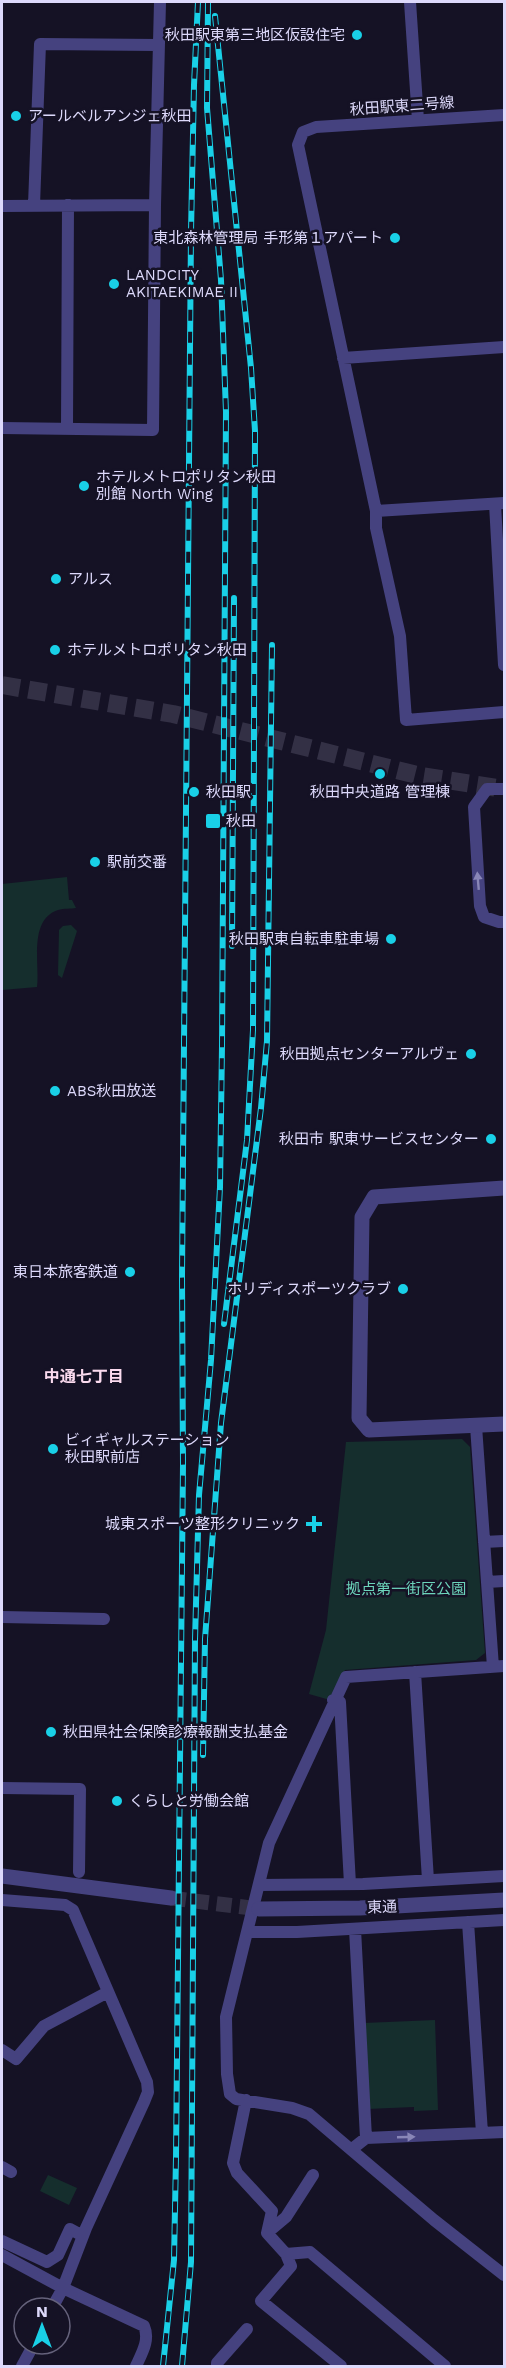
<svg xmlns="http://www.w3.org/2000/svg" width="506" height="2368" viewBox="0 0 506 2368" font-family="'Work Sans','Noto Sans JP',sans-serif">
	<rect width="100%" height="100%" fill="#151225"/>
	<!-- green -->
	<path fill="#152e2d" d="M 67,877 L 69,900 L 72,900 L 76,908 C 71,909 64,908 58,910 C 28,920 40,965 37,987 L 2,990 L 2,884 Z
		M 71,925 L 77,931 L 62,978 L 58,975 L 59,930 L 63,926 Z
		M 462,1439 L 470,1447 L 485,1653 L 476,1660 L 345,1670 L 330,1700 L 309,1694 L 326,1630 L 346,1442 Z
		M 435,2020 L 438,2110 L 414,2111 L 414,2107 L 367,2109 L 364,2023 Z
		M 48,2175 L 77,2188 L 69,2205 L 40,2191 Z"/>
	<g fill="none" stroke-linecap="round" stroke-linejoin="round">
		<!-- tertiary-tunnel -->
		<path stroke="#333045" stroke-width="15" stroke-dasharray="15 8" stroke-linecap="butt" d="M 171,1898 L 259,1909"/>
		<!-- motorway-tunnel -->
		<path stroke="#333045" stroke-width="18" stroke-dasharray="18 9" stroke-linecap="butt" d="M 2,685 L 173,714 L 421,776 L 504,789"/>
		<!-- minor -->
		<path stroke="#45427f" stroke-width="12" d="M 410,2 L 418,120
			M 504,115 L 316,127 L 303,132 L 298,145 L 376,511 L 376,528 L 400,636 L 406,720 L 504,712
			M 34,205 L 40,44 L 158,45
			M 2,206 L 155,205
			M 343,358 L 504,347
			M 2,428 L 153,430 L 155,205 L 160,2
			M 67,428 L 68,205
			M 495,504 L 504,665
			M 376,511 L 504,503
			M 504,789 L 487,789 L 474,807 L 480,906 L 484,917 L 499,922 L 504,922
			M 476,1426 L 493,1667
			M 484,1542 L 504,1541
			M 487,1582 L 504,1581
			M 2,1617 L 104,1619
			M 504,1666 L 346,1677 L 269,1843 L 226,2017 L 227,2074 L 230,2094 L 236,2099 L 292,2108 L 309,2114 L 434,2220 L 504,2275
			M 415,1672 L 428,1880
			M 333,1700 L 340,1702 L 350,1884
			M 2,1788 L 80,1789 L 79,1872
			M 259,1885 L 363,1884 L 504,1876
			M 2,1900 L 65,1905 L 73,1910 L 147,2082 L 148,2092 L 144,2102 L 86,2228 L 63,2288 L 52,2308
			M 468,1922 L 482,2133
			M 355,1929 L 366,2138
			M 247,1932 L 297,1932 L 504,1920
			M 2,2050 L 16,2059 L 44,2026 L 108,1992
			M 246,2100 L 233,2163 L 237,2173 L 272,2211 L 267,2233 L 286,2254 L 291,2266 L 261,2301 L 341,2366
			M 352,2149 L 366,2138 L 504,2132
			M 2,2167 L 11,2172
			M 267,2233 L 286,2217 L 313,2175
			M 2,2241 L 47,2262 L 58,2255 L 70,2229 L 83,2236
			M 286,2254 L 310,2252 L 445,2366
			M 2,2255 L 63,2288 L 144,2326 C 150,2340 142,2353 136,2366
			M 22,2366 L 34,2344
			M 217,2366 L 217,2363 L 247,2329"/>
		<!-- tertiary -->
		<path stroke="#45427f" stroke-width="15" d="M 504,1188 L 374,1197 L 362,1217 L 359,1418 L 369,1430 L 504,1424
			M 2,1876 L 171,1898
			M 259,1909 L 360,1908 L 504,1900"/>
		<!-- rail casing -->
		<g stroke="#19d0e7" stroke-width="6">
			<path id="rail" d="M 215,16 L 251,368 L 255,431 L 253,1030 L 247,1140 L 224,1324
				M 232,946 L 234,598
				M 203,1755 L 205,1639 L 221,1423 L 261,1108 L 267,1041 L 272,645
				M 163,2366 L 174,2260 L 176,2157 L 183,1465 L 182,1276 L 191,232 L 194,85 L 198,2
				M 182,2366 L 191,2262 L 195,1640 L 199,1495 L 211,1360 L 220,1187 L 222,1046 L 226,412 L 221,280 L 207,108 L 208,2"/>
		</g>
		<!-- rail -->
		<use href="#rail" stroke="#151225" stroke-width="4" stroke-dasharray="11" stroke-linecap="butt"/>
	</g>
	<!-- one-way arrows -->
	<defs><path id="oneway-solid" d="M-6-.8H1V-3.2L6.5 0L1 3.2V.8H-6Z" transform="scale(1.5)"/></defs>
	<g fill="#8986b7">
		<use href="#oneway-solid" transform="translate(478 881) rotate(-95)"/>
		<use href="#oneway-solid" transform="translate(406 2137) rotate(-2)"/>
	</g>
	<!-- markers -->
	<g fill="#19d0e7" stroke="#151225" stroke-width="2">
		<circle cx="357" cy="35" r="6"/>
		<circle cx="16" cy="116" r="6"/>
		<circle cx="395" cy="238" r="6"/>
		<circle cx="114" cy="284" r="6"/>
		<circle cx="84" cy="486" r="6"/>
		<circle cx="56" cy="579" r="6"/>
		<circle cx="55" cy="650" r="6"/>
		<circle cx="380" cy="774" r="6"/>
		<circle cx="194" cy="792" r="6"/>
		<rect x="205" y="813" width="16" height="16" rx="3"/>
		<circle cx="95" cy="862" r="6"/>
		<circle cx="391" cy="939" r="6"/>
		<circle cx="471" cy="1054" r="6"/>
		<circle cx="55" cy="1091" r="6"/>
		<circle cx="491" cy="1139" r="6"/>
		<circle cx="130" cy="1272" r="6"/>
		<circle cx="403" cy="1289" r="6"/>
		<circle cx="53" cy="1449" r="6"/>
		<path d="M311 1515h6v6h6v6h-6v6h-6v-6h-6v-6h6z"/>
		<circle cx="51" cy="1732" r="6"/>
		<circle cx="117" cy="1801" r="6"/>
	</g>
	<g text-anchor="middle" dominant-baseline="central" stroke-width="5" stroke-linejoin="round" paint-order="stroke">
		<!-- poi labels -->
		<g font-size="15" fill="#ddd9fb" stroke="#151225" text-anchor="start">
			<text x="345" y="35" text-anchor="end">秋田駅東第三地区仮設住宅</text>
			<text x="28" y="116">アールベルアンジェ秋田</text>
			<text x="383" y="238" text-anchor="end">東北森林管理局 手形第１アパート</text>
			<text x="126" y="275">LANDCITY<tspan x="126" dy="17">AKITAEKIMAE II</tspan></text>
			<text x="96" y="477">ホテルメトロポリタン秋田<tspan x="96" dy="17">別館 North Wing</tspan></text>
			<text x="68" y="579">アルス</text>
			<text x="67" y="650">ホテルメトロポリタン秋田</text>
			<text x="206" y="792">秋田駅</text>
			<text x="380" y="792" text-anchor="middle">秋田中央道路 管理棟</text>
			<text x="226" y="821">秋田</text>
			<text x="107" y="862">駅前交番</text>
			<text x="379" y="939" text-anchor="end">秋田駅東自転車駐車場</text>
			<text x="459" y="1054" text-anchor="end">秋田拠点センターアルヴェ</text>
			<text x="67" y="1091">ABS秋田放送</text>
			<text x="479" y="1139" text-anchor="end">秋田市 駅東サービスセンター</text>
			<text x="118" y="1272" text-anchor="end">東日本旅客鉄道</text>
			<text x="391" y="1289" text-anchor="end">ホリディスポーツクラブ</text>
			<text x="65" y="1440">ビィギャルステーション<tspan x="65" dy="17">秋田駅前店</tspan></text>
			<text x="300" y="1524" text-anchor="end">城東スポーツ整形クリニック</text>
			<text x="63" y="1732">秋田県社会保険診療報酬支払基金</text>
			<text x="129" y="1801">くらしと労働会館</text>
		</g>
		<!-- street labels -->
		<g font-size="15" fill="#ddd9fb" stroke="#151225">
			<text transform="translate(402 106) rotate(-4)">秋田駅東二号線</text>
			<text transform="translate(382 1907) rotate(-2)">東通</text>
		</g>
		<!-- park labels -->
		<g font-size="15" fill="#6cd4bb" stroke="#151225">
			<text x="406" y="1589">拠点第一街区公園</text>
		</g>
		<!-- neighbourhood labels -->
		<g font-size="16" font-weight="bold" fill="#fbdbef" stroke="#151225">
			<text x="84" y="1376">中通七丁目</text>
		</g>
	</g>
	<!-- border -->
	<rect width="506" height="2368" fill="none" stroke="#ddd9fb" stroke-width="6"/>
	<!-- north arrow -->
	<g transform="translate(42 2326)"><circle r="28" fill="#151225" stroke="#65627b" stroke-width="1.5"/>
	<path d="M0-4.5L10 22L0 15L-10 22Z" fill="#19d0e7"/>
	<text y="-9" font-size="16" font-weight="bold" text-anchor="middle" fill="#ddd9fb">N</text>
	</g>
</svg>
